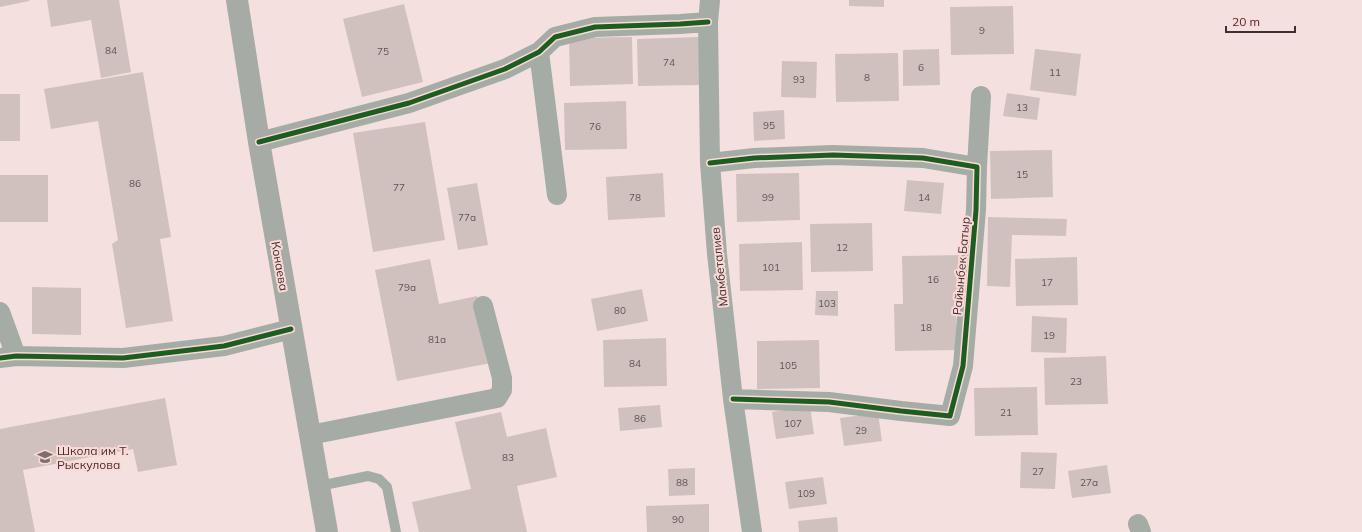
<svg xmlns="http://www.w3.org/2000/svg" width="1362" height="532" viewBox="0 0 1362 532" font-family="Mulish,sans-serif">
	<rect width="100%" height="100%" fill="#f4e1df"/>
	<!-- building -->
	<path fill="#d0c1bf" d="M 0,0 L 29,0 L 29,1 L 0,7 Z
		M 47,0 L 119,0 L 131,72 L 101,78 L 91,20 L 51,27 Z
		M 849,0 L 884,0 L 884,7 L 849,6 Z
		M 404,4 L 423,82 L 362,97 L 343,19 Z
		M 1013,6 L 1014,54 L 951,55 L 950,7 Z
		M 632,37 L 633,84 L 570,86 L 569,38 Z
		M 699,37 L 701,85 L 638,86 L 637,39 Z
		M 939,49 L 940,85 L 903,86 L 903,50 Z
		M 1035,49 L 1081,54 L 1076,96 L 1030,90 Z
		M 898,53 L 899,101 L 836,102 L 835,54 Z
		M 782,61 L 817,62 L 816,98 L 781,97 Z
		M 143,72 L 171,237 L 160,239 L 173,321 L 126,328 L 112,244 L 118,240 L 98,121 L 51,129 L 44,89 Z
		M 1007,93 L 1040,98 L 1037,120 L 1003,116 Z
		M 0,94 L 20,94 L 20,141 L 0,141 Z
		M 626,101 L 627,149 L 565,150 L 564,103 Z
		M 784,110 L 785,139 L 754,141 L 753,112 Z
		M 425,122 L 445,240 L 373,252 L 353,133 Z
		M 1052,150 L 1053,197 L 991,199 L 990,151 Z
		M 663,173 L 665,217 L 608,220 L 606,177 Z
		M 799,173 L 800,220 L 737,222 L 736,174 Z
		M 0,175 L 48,175 L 48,222 L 0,222 Z
		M 907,180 L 944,183 L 941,214 L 904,211 Z
		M 477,183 L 488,245 L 458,250 L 447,188 Z
		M 988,217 L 1067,219 L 1066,236 L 1012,235 L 1010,287 L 987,286 Z
		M 872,223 L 873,271 L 811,272 L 810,224 Z
		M 802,242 L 803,290 L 740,291 L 739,244 Z
		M 964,255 L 965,302 L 956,302 L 957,350 L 895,351 L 894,304 L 903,304 L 902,256 Z
		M 1077,257 L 1078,305 L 1016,306 L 1015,259 Z
		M 430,259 L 439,304 L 477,296 L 491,363 L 397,381 L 375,270 Z
		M 32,287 L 81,288 L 81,335 L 32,334 Z
		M 642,289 L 648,321 L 597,331 L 591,299 Z
		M 816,291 L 838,291 L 838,316 L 815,315 Z
		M 1032,316 L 1067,318 L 1066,353 L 1031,352 Z
		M 666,338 L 667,386 L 604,387 L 603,340 Z
		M 819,340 L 820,388 L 757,389 L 757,341 Z
		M 1106,356 L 1108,404 L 1045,405 L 1044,358 Z
		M 1037,387 L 1038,435 L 975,436 L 974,388 Z
		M 165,398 L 177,465 L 138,472 L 133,449 L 23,470 L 35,532 L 0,532 L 0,429 Z
		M 660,405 L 662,427 L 620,431 L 618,408 Z
		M 810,406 L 814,434 L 776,439 L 772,412 Z
		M 501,412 L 507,437 L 546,428 L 557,477 L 517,486 L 527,532 L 419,532 L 412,502 L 471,489 L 455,422 Z
		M 878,413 L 882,441 L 844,446 L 840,418 Z
		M 1021,452 L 1057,453 L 1055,489 L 1020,488 Z
		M 1107,465 L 1111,493 L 1072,498 L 1068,471 Z
		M 695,468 L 695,495 L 669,496 L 668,469 Z
		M 823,477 L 827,504 L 789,509 L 785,482 Z
		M 709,504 L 709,532 L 647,532 L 646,506 Z
		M 837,517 L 838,532 L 799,532 L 798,521 Z"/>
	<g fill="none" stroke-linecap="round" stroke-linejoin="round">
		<!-- lane -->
		<path stroke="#a5aca6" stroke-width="10" d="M 319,486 L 368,476 L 379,479 L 387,487 L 396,532"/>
		<!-- street -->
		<path stroke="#a5aca6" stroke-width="20" d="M 710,0 L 708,22 L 710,163 L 717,254 L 733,399 L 752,532
			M 539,52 L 557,195
			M 259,142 L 409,103 L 505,69 L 539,52 L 555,37 L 595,27 L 680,24 L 708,22
			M 710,163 L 754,158 L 833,155 L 923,158 L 977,167 L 976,210 L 963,366 L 950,416 L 901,411 L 829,402 L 733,399
			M 977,167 L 981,96
			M 0,312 L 16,356
			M 0,358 L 16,356 L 123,358 L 224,346 L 291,329
			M 310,435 L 497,398 L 502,390 L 502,378 L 483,306
			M 1138,524 L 1141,532"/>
		<!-- secondary -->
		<path stroke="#a7aba5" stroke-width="22" d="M 237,0 L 259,142 L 327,532"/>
		<!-- cycleway casing -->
		<g stroke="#fcd9d7" stroke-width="8">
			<path id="cycleway" d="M 259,142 L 409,103 L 505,69 L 539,52 L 555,37 L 595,27 L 680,24 L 708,22
				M 710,163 L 754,158 L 833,155 L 923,158 L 977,167 L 976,210 L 963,366 L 950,416 L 901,411 L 829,402 L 733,399
				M 0,358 L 16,356 L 123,358 L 224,346 L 291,329"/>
		</g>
		<!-- cycleway -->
		<use href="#cycleway" stroke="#1b5e20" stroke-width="5"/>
	</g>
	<!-- icons -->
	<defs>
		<g id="school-bare" transform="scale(1.2)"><path d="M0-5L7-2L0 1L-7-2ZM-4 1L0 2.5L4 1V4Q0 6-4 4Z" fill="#7e6e6d" stroke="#fcd9d7" stroke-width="2.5" paint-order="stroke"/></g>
	</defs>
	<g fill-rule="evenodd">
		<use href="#school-bare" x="45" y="457"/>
	</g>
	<g text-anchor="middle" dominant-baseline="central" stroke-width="4" stroke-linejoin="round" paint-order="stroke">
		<!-- number labels -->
		<g font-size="10" fill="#625454">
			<text x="982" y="30">9</text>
			<text x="111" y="50">84</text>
			<text x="383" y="51">75</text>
			<text x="669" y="62">74</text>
			<text x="921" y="67">6</text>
			<text x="1055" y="72">11</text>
			<text x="867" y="77">8</text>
			<text x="799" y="79">93</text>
			<text x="1022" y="107">13</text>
			<text x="769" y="125">95</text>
			<text x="595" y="126">76</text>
			<text x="1022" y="174">15</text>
			<text x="135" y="183">86</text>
			<text x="399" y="187">77</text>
			<text x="635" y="197">78</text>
			<text x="768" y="197">99</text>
			<text x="924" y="197">14</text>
			<text x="467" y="217">77а</text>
			<text x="842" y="247">12</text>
			<text x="771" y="267">101</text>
			<text x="933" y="279">16</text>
			<text x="1047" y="282">17</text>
			<text x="407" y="287">79а</text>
			<text x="827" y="303">103</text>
			<text x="620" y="310">80</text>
			<text x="926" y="327">18</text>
			<text x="1049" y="335">19</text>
			<text x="437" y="339">81а</text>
			<text x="635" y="363">84</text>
			<text x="788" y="365">105</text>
			<text x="1076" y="381">23</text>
			<text x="1006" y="412">21</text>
			<text x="640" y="418">86</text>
			<text x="793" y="423">107</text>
			<text x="861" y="430">29</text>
			<text x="508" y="457">83</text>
			<text x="1038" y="471">27</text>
			<text x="682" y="482">88</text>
			<text x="1089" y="482">27а</text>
			<text x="806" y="493">109</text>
			<text x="678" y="519">90</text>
		</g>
		<!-- street labels -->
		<g font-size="12" fill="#3e3030" stroke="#fcd9d7">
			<text transform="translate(280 266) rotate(80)">Конаева</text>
			<text transform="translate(961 266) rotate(-85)">Райынбек Батыр</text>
			<text transform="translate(719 267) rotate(-96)">Мамбеталиев</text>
		</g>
		<!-- poi labels -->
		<g font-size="12" fill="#3e3030" stroke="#fcd9d7" text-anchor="start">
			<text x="57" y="450">Школа им Т.<tspan x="57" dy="14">Рыскулова</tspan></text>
		</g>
	</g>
	<!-- scale -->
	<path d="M1226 26v6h69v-6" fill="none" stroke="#3e3030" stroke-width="2"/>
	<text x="1232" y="26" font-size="12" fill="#3e3030" stroke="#fcd9d7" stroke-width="3" paint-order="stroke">20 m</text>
</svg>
